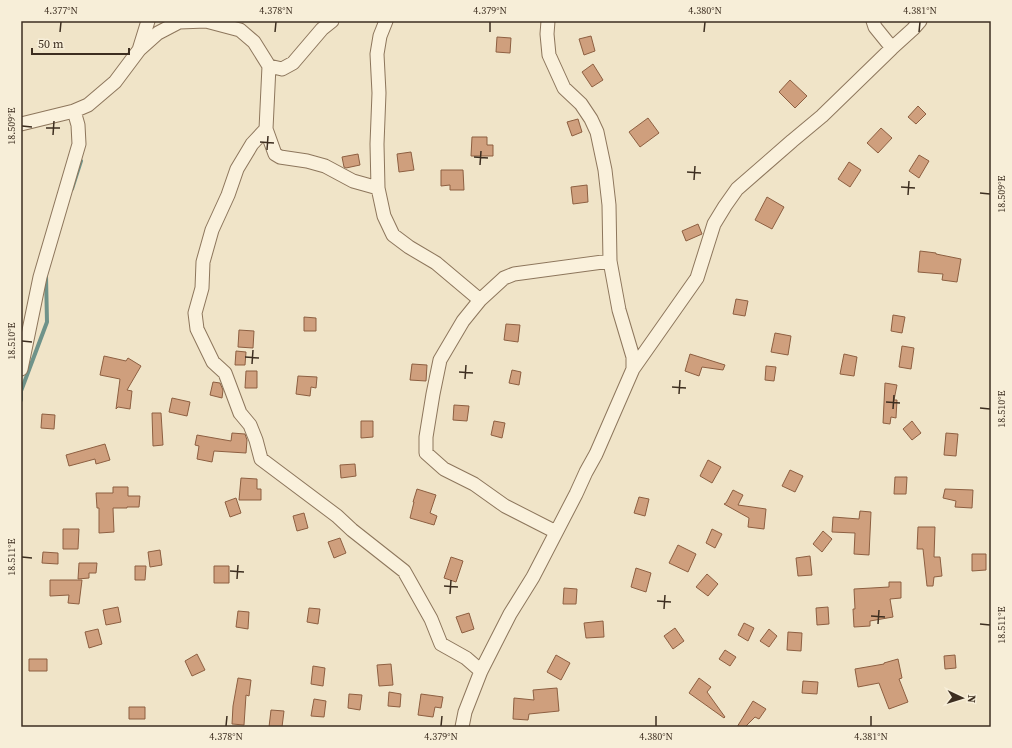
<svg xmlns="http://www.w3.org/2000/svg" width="1012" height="748" viewBox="0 0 1012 748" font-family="'Source Serif 4',serif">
	<rect width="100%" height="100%" fill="#f0e4c8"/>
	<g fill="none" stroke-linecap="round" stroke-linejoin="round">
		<!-- stream -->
		<path stroke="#6f938a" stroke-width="4" d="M 72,189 L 81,161
			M 21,400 L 21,391 L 47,322 L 46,276"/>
	</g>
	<!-- building -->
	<path fill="#cf9f7d" stroke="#8d5f41" d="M 591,36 L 595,51 L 584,55 L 579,39 Z
		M 497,37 L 511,38 L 510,53 L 496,52 Z
		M 593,64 L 603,80 L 592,87 L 582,72 Z
		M 790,80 L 807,96 L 795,108 L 779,92 Z
		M 918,106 L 926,114 L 916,124 L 908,117 Z
		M 648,118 L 659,133 L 640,147 L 629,132 Z
		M 578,119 L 582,132 L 572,136 L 567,122 Z
		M 881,128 L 892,138 L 878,153 L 867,143 Z
		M 472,137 L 487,137 L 487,145 L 493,145 L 493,156 L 471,156 Z
		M 411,152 L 414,170 L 399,172 L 397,154 Z
		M 358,154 L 360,165 L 346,168 L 344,167 L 342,157 Z
		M 919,155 L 929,161 L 919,178 L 909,171 Z
		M 849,162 L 861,170 L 850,187 L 838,179 Z
		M 441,170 L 463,170 L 464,190 L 450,190 L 450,185 L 441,186 Z
		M 587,185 L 588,202 L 573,204 L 571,187 Z
		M 767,197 L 784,207 L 772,229 L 755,220 Z
		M 698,224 L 702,234 L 686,241 L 682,231 Z
		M 920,251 L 936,253 L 936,254 L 961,259 L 957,282 L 942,280 L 943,274 L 918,272 Z
		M 736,299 L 748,301 L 745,316 L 733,314 Z
		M 893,315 L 905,317 L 902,333 L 891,331 Z
		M 304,317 L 316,318 L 316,331 L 304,331 Z
		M 506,324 L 520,325 L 518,342 L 504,340 Z
		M 239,330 L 254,331 L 253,348 L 238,347 Z
		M 775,333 L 791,336 L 788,355 L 771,352 Z
		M 902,346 L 914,348 L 911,369 L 899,367 Z
		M 236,351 L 246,352 L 245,365 L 235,365 Z
		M 690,354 L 725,365 L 723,370 L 702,367 L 699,376 L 685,371 Z
		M 844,354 L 857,357 L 854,376 L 840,374 Z
		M 104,356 L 126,361 L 128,358 L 141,366 L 127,390 L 132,391 L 130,409 L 118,407 L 116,409 L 120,379 L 100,375 Z
		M 412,364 L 427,365 L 426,381 L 410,380 Z
		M 766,366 L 776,367 L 774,381 L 765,380 Z
		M 512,370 L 521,372 L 519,385 L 509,383 Z
		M 246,371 L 257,371 L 257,388 L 245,388 Z
		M 298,376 L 317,377 L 316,388 L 311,387 L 310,396 L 296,394 Z
		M 213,382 L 220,383 L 223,390 L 222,398 L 210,395 Z
		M 885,383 L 897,385 L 894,400 L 897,400 L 896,418 L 891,417 L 890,424 L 883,423 Z
		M 172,398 L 190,402 L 187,416 L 169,412 Z
		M 454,405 L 469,406 L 467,421 L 453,420 Z
		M 152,413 L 161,413 L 163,445 L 153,446 Z
		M 42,414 L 55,415 L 54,429 L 41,428 Z
		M 361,421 L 373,421 L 373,437 L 361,438 Z
		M 494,421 L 505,423 L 502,438 L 491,435 Z
		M 912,421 L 921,433 L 912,440 L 903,429 Z
		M 232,433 L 245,434 L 247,440 L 246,453 L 214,451 L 212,462 L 197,459 L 199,446 L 195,445 L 197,435 L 231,441 Z
		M 946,433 L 958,434 L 956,456 L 944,455 Z
		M 105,444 L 110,460 L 96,464 L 95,459 L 69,466 L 66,455 Z
		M 708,460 L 721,467 L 712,483 L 700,476 Z
		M 355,464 L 356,476 L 341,478 L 340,465 Z
		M 790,470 L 803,476 L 795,492 L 782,486 Z
		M 895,477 L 907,477 L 906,494 L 894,494 Z
		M 241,478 L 257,479 L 257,489 L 261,489 L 261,500 L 239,500 Z
		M 113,487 L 128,487 L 128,496 L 140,496 L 139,507 L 127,507 L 127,508 L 113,508 L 114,532 L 99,533 L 99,508 L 97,508 L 96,493 L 113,493 Z
		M 417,489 L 436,495 L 430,513 L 437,516 L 434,525 L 410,518 L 414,502 L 413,502 Z
		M 945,489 L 973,490 L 972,508 L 955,507 L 956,501 L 943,498 Z
		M 733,490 L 743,495 L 738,505 L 766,509 L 764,529 L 748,527 L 749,518 L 724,504 L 726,503 Z
		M 639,497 L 649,499 L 645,516 L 634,513 Z
		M 236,498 L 241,513 L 230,517 L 225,502 Z
		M 860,511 L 871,512 L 869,555 L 854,554 L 855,533 L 832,532 L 833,517 L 859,519 Z
		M 304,513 L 308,528 L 297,531 L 293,516 Z
		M 918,527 L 935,527 L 934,557 L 940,557 L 942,576 L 934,577 L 933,586 L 927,586 L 923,549 L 917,549 Z
		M 63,529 L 79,529 L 78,549 L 63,549 Z
		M 712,529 L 722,534 L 715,548 L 706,543 Z
		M 823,531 L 832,539 L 822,552 L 813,544 Z
		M 340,538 L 346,553 L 334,558 L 328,542 Z
		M 678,545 L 696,554 L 688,572 L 669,563 Z
		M 160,550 L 162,565 L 150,567 L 148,552 Z
		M 43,552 L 58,553 L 58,564 L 42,563 Z
		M 972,554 L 986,554 L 986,570 L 972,571 Z
		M 810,556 L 812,575 L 798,576 L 796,558 Z
		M 451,557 L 463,561 L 456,582 L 444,578 Z
		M 79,563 L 97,563 L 96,573 L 89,573 L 89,578 L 78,579 Z
		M 135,566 L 146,566 L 145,580 L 135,580 Z
		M 214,566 L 229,566 L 229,583 L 214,583 Z
		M 636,568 L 651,573 L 646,592 L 631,587 Z
		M 707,574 L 718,584 L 708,596 L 696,587 Z
		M 50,580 L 82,580 L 79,604 L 68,603 L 69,595 L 50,596 Z
		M 889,582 L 901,582 L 901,598 L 890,599 L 893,617 L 870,621 L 870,626 L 854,627 L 853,609 L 855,609 L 854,589 L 889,587 Z
		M 564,588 L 577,589 L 576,604 L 563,604 Z
		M 118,607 L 121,622 L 106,625 L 103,610 Z
		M 828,607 L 829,624 L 817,625 L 816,608 Z
		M 309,608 L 320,609 L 318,624 L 307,622 Z
		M 238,611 L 249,612 L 248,629 L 236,627 Z
		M 469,613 L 474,629 L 462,633 L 456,617 Z
		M 603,621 L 604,637 L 586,638 L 584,623 Z
		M 744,623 L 754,628 L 748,641 L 738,635 Z
		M 675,628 L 684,641 L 673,649 L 664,636 Z
		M 98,629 L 102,644 L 89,648 L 85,632 Z
		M 769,629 L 777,636 L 769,647 L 760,641 Z
		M 788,632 L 802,633 L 801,651 L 787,650 Z
		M 725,650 L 736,657 L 730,666 L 719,659 Z
		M 197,654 L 205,670 L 192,676 L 185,661 Z
		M 556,655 L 570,663 L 561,680 L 547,672 Z
		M 955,655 L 956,668 L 945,669 L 944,656 Z
		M 29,659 L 47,659 L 47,671 L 29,671 Z
		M 898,659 L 902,678 L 899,679 L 908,702 L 889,709 L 879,683 L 858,687 L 855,669 L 884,664 L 884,663 Z
		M 391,664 L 393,685 L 379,686 L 377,665 Z
		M 313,666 L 325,668 L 323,686 L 311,684 Z
		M 238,678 L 251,680 L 249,696 L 246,695 L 244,725 L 232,724 L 233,706 Z
		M 699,678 L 711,687 L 707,692 L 725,717 L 724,718 L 689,693 Z
		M 803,681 L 818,682 L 817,694 L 802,693 Z
		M 557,688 L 559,711 L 529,714 L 528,720 L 513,719 L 514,698 L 534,700 L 533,690 Z
		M 389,692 L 401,694 L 400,707 L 388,706 Z
		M 349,694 L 362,695 L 360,710 L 348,708 Z
		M 421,694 L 443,697 L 441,708 L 435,707 L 433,717 L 418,715 Z
		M 314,699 L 326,701 L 324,717 L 311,716 Z
		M 753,701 L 766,709 L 759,719 L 755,717 L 745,727 L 737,727 Z
		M 129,707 L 145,707 L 145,719 L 129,719 Z
		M 271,710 L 284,711 L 282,727 L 269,727 Z"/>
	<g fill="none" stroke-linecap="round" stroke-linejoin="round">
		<!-- minor casing -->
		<g stroke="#8d765c" stroke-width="15">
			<path id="minor" d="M 386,21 L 380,36 L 377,54 L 379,93 L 377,144 L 378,188 L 384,216 L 393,235 L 409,247 L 436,263 L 480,300
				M 548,21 L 547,34 L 549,55 L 564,88 L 581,104 L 591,119 L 597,132 L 605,170 L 609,205 L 610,261 L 619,310 L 633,357 L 633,369
				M 873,21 L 875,27 L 892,48
				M 139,50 L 158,33 L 179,22 L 206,21 L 240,30 L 254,42 L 269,66 L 282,69 L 293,63 L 322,29 L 332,21
				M 269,66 L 266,129 L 275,154 L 280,157 L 307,161 L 325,166 L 353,181 L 378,188
				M 21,124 L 74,111 L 88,105 L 115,82 L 139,50 L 148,21
				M 266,129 L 252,144 L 237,169 L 228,195 L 212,230 L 203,262 L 202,288 L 195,313 L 197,329 L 213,362 L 225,373 L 240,413 L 250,425 L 256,440 L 261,459 L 337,516 L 352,530 L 404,571 L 431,619 L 441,644 L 466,658 L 481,671
				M 21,369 L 40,277 L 79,144 L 78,125 L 74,111
				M 556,532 L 505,506 L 474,484 L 444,469 L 426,453 L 426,437 L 433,394 L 440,360 L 463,321 L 480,300 L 504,278 L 514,274 L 610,261
				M 462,727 L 465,712 L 481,671 L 510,614 L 533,577 L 576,494 L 586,472 L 596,454 L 633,369 L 697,278 L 714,224 L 725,206 L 737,189 L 792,141 L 822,116 L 892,48 L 913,29 L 920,21"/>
		</g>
		<!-- minor -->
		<use href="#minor" stroke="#faf1dc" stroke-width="13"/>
	</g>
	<!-- ticks -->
	<path fill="none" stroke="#3d2e20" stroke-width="1.5" d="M 60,32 L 61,22M 275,32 L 276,22M 490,32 L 490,22M 704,32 L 705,22M 919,32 L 920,22M 22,126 L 32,127M 46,128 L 60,128M 53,135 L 54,121M 260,142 L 274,143M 267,150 L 268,136M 474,157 L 488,158M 480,165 L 481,151M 687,172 L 701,173M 694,180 L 695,166M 901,187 L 915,188M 980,193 L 990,194M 908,195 L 909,181M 22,341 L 32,342M 245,357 L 259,358M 252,364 L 253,350M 459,372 L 473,373M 465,379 L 466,365M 672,387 L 686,388M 679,394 L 680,380M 886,402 L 900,403M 980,408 L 990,409M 893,409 L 894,395M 22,557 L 32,558M 230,571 L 244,572M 237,579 L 238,565M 444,586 L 458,587M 450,594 L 451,580M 657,601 L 671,602M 664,609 L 665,595M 871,616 L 885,617M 878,624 L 879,610M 980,624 L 990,625M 226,726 L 227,716M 441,726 L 442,716M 656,726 L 656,716M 871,726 L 871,716"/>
	<!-- border -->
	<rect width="1012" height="748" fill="none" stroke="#f7eed8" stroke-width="44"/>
	<!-- north arrow -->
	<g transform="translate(962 698) rotate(94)" stroke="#f7eed8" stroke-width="3" paint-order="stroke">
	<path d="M0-3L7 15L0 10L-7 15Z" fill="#3d2e20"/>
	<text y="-6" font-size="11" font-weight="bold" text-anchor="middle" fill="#3d2e20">N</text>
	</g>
	<!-- scale -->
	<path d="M32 48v6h97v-6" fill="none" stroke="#3d2e20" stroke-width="2"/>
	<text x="38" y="48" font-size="12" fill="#3d2e20" stroke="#f7eed8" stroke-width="3" paint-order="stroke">50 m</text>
	<rect x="22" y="22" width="968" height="704" fill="none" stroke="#3d2e20" stroke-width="1.5"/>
	<g font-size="10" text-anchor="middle" fill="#3d2e20">
		<text x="61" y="14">4.377°N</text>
		<text x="276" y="14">4.378°N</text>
		<text x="490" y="14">4.379°N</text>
		<text x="705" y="14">4.380°N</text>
		<text x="920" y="14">4.381°N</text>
		<text transform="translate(11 126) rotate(-90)" y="4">18.509°E</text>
		<text transform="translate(1001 194) rotate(-90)" y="4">18.509°E</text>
		<text transform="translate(11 341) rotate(-90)" y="4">18.510°E</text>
		<text transform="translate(1001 409) rotate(-90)" y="4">18.510°E</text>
		<text transform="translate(11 557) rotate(-90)" y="4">18.511°E</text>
		<text transform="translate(1001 625) rotate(-90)" y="4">18.511°E</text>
		<text x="226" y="740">4.378°N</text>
		<text x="441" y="740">4.379°N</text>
		<text x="656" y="740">4.380°N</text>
		<text x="871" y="740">4.381°N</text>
	</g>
</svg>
